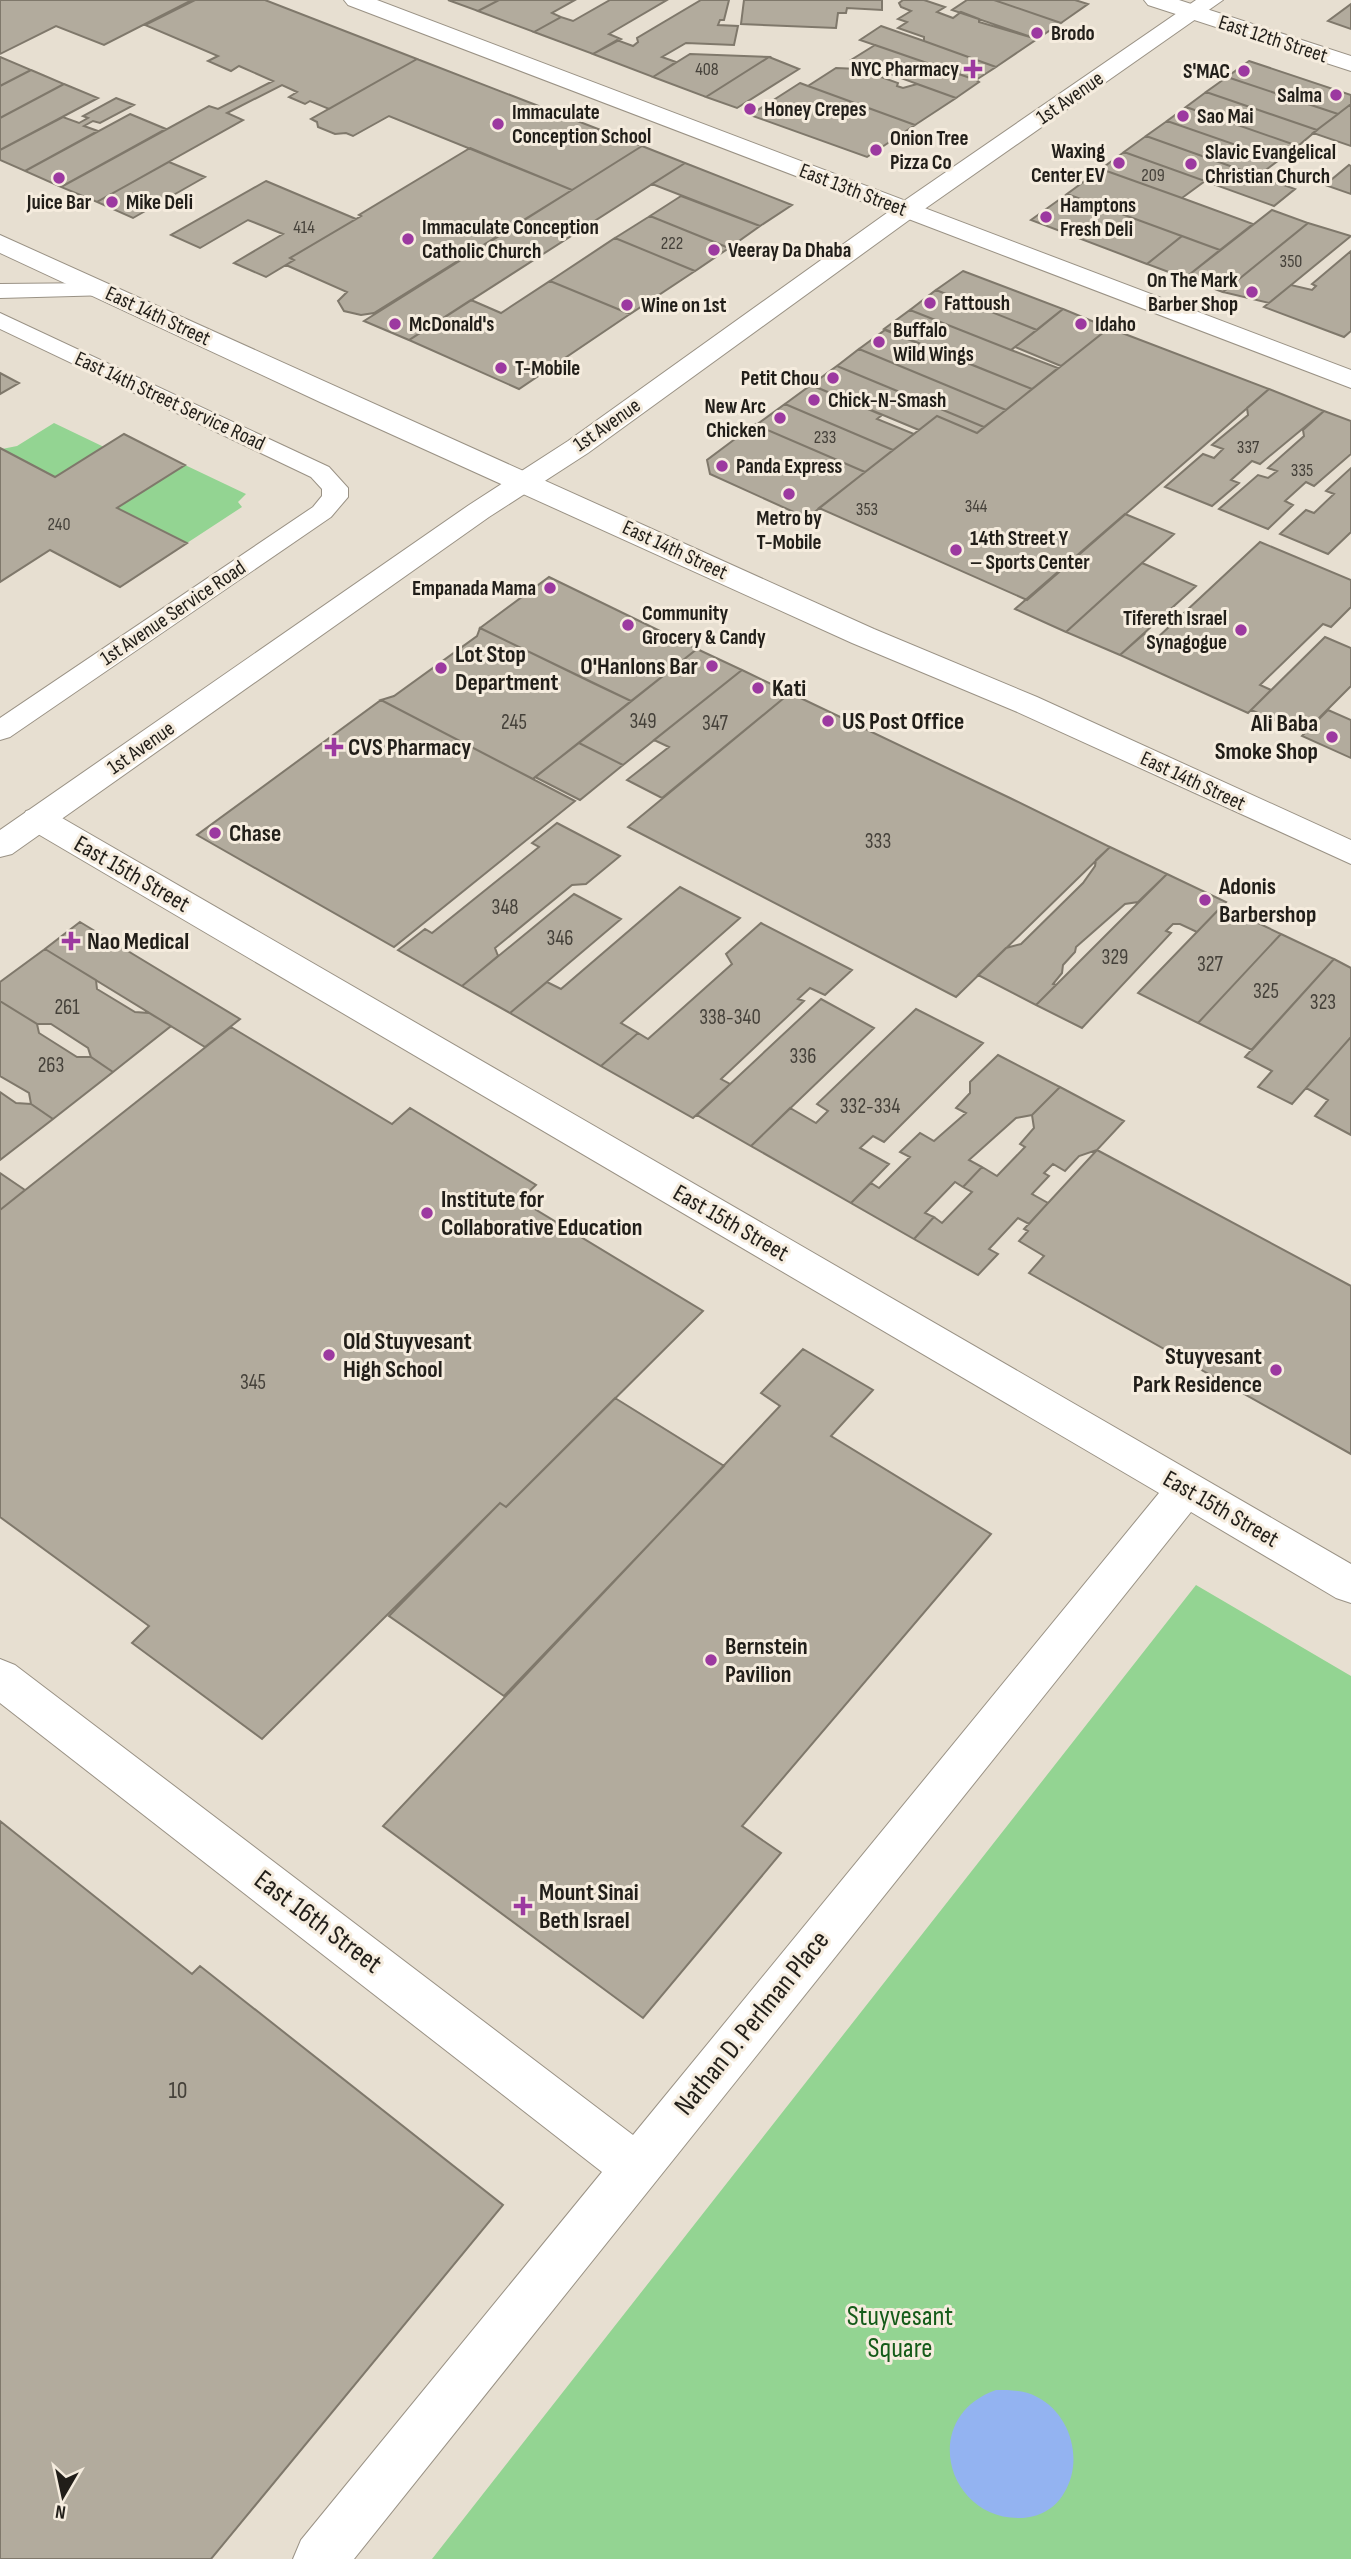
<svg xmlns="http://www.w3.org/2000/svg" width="1351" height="2559" viewBox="0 0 1351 2559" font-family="'Sofia Sans Condensed',sans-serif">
	<rect width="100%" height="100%" fill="#e7dfd1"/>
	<!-- green -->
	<path fill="#93d492" d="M 54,423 L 104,447 L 55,477 L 2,449 L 17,446 Z
		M 185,465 L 246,494 L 238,502 L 242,507 L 187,543 L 117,508 Z
		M 1196,1585 L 1351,1676 L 1351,2559 L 432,2559 Z"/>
	<!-- water -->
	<path fill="#93b3f1" d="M 996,2390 C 1010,2390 1025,2390 1037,2397 C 1071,2414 1084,2461 1064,2493 C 1055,2509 1038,2518 1020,2518 C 946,2519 919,2417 996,2390 Z"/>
	<!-- building -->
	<path fill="#b2ab9d" stroke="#7f786b" stroke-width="2" d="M 0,0 L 192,0 L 104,45 L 56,26 L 0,54 Z
		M 195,0 L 265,0 L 417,59 L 329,109 L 310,101 L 305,104 L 289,97 L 297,92 L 282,85 L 227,113 L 243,120 L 97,202 L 61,187 L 209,106 L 218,109 L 273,81 L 239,66 L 231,71 L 208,61 L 218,56 L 145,25 Z
		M 448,0 L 499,0 L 478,11 Z
		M 499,0 L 575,0 L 552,13 L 561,17 L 534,32 L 478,11 Z
		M 610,0 L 667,0 L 609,34 L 621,39 L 593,54 L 534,32 L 561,17 L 573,21 Z
		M 701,0 L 729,0 L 724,20 L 720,20 L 718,25 L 738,26 L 734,45 L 686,43 L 662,57 L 676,62 L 653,77 L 593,54 L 617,40 L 633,46 L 638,42 L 637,38 Z
		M 744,0 L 882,0 L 882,10 L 847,8 L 846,13 L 838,13 L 836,28 L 741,24 Z
		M 903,0 L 924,0 L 945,7 L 937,12 L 953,18 L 961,12 L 979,19 L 979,22 L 1037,39 L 996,67 L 924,41 L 924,37 L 898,28 L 907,22 L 898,19 L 911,11 L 901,7 L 899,3 Z
		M 967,0 L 994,0 L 1061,23 L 1037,39 L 952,10 Z
		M 994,0 L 1075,0 L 1088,4 L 1061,23 Z
		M 1351,4 L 1351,29 L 1328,21 Z
		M 881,26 L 924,41 L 996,67 L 976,80 L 860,40 Z
		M 875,45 L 976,80 L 979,82 L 956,98 L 851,60 Z
		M 690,54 L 769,57 L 706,97 L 653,77 Z
		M 0,57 L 31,70 L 0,86 Z
		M 769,57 L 799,69 L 737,108 L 706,97 Z
		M 417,59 L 642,146 L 572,190 L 389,116 L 353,136 L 346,133 L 335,134 L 318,127 L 317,122 L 311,119 Z
		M 1249,61 L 1351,95 L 1351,104 L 1338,114 L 1227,77 Z
		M 836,68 L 859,69 L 898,83 L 897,86 L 903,88 L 917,84 L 956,98 L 915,125 L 808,86 Z
		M 31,70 L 64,84 L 0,118 L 0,86 Z
		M 1227,77 L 1338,114 L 1317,130 L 1206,92 Z
		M 800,83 L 808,86 L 915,125 L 867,157 L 750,115 Z
		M 64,84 L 98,98 L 0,150 L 0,118 Z
		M 1206,92 L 1317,130 L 1298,146 L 1186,107 Z
		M 116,98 L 134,105 L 100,123 L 93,121 L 84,126 L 98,131 L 25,171 L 0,160 L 0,150 L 63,117 L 79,123 L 88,118 L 83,116 Z
		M 1351,104 L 1351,146 L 1313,133 L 1338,114 Z
		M 1186,107 L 1298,146 L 1279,160 L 1167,121 Z
		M 130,114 L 166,129 L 61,187 L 25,171 Z
		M 1167,121 L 1279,160 L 1258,176 L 1146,136 Z
		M 1146,136 L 1258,176 L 1295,189 L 1274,206 L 1124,152 Z
		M 642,146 L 685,163 L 409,340 L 364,321 Z
		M 470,148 L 572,190 L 374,313 L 361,315 L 344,311 L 338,301 L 347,292 L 286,265 L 294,260 L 290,258 L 361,216 L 359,215 Z
		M 1124,152 L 1205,181 L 1182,198 L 1101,169 Z
		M 169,162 L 205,177 L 133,218 L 97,202 Z
		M 685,163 L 792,205 L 760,226 L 652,184 Z
		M 1349,165 L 1351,166 L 1351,194 L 1325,185 Z
		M 1101,169 L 1182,198 L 1253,224 L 1220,250 L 1067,194 Z
		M 266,181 L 356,219 L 290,258 L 294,260 L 266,277 L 234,263 L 283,234 L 248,220 L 200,248 L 171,235 Z
		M 1067,194 L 1182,236 L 1147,264 L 1031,220 Z
		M 681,196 L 760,226 L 729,248 L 650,216 Z
		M 1272,210 L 1308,223 L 1223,292 L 1185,278 Z
		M 650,216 L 729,248 L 695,271 L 615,238 Z
		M 1308,223 L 1351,236 L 1269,303 L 1223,292 Z
		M 1182,236 L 1220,250 L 1185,278 L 1147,264 Z
		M 615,238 L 695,271 L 630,314 L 550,281 Z
		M 1351,251 L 1351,331 L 1344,337 L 1264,307 L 1291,285 L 1312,290 L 1316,286 L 1312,284 Z
		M 963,271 L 1063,309 L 1037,330 L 936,290 Z
		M 550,281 L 630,314 L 519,389 L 409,340 L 471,300 L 501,313 Z
		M 936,290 L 1037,330 L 1011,350 L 910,310 Z
		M 1063,309 L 1109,328 L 1061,366 L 1015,347 Z
		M 910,310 L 1011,350 L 1058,368 L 1032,389 L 884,329 Z
		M 1109,328 L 1269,389 L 1027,600 L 819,508 L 937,416 L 977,433 Z
		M 885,330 L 1032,389 L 1006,410 L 859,349 Z
		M 859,349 L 1006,410 L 984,427 L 837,366 Z
		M 837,366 L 984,427 L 977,433 L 937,416 L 919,430 L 811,385 Z
		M 0,373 L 19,383 L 0,394 Z
		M 811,385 L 882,415 L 877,419 L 914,434 L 893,450 L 785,404 Z
		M 1269,389 L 1324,411 L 1260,464 L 1252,461 L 1231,480 L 1239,483 L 1212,506 L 1165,487 L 1203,454 L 1214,458 L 1223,449 L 1212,445 L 1248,415 L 1247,408 Z
		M 785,404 L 893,450 L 865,472 L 756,425 Z
		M 1324,411 L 1351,421 L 1351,454 L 1314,486 L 1306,482 L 1285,501 L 1293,505 L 1268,529 L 1219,509 L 1258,475 L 1268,478 L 1277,471 L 1268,468 L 1304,436 L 1303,430 Z
		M 755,424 L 756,425 L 865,472 L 807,518 L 710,474 L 707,460 Z
		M 124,434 L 185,465 L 117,508 L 187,543 L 120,587 L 50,550 L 0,582 L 0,448 L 55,477 Z
		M 1351,468 L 1351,532 L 1328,554 L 1280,534 L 1306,510 L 1314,513 L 1334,494 L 1326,491 Z
		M 1125,514 L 1174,534 L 1066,632 L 1015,609 Z
		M 1260,542 L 1351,580 L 1351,607 L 1331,627 L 1323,624 L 1260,685 L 1271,690 L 1248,713 L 1120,655 L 1144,634 L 1156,639 Z
		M 1142,563 L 1196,586 L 1120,655 L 1066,632 Z
		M 549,577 L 697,649 L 631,701 L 480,628 Z
		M 480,628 L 593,683 L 631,701 L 533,779 L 381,700 L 394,696 L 477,636 Z
		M 1325,637 L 1351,648 L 1351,686 L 1304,733 L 1251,710 Z
		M 697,649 L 742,670 L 623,765 L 579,743 Z
		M 742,670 L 790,693 L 662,798 L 627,780 L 669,747 L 654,740 Z
		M 790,693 L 1010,798 L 1110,847 L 956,997 L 628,827 Z
		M 381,700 L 575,801 L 394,947 L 197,835 Z
		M 1328,710 L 1351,720 L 1351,758 L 1302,736 Z
		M 579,743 L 623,765 L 580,800 L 535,777 Z
		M 557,823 L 620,856 L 586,884 L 572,885 L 495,948 L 498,956 L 462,986 L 398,950 L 425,929 L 432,933 L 539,847 L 532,843 Z
		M 1110,847 L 1167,874 L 1138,902 L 1125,904 L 1076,947 L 1075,952 L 1063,965 L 1062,973 L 1053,984 L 1056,985 L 1036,1005 L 978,975 L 1006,948 L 1021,944 L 1083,883 L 1095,866 L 1096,860 Z
		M 1167,874 L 1226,902 L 1197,932 L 1180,924 L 1173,924 L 1166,931 L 1171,933 L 1082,1028 L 1036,1005 Z
		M 680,887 L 740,918 L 621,1023 L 638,1033 L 601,1066 L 510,1013 L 547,982 L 561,989 Z
		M 574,894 L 621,919 L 510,1013 L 462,986 Z
		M 1222,906 L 1281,934 L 1198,1023 L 1138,993 Z
		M 80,922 L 240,1019 L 205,1047 L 45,949 Z
		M 761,923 L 852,970 L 825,995 L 810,988 L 798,999 L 804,1001 L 721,1079 L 730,1084 L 693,1118 L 601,1066 L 638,1033 L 648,1039 L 732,964 L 726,954 Z
		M 1281,934 L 1334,959 L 1252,1050 L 1198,1023 Z
		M 45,949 L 96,980 L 97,989 L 135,1012 L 149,1013 L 171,1026 L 113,1072 L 91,1057 L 88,1048 L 51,1024 L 37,1024 L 0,1001 L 0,982 Z
		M 1334,959 L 1351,968 L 1351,1037 L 1292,1104 L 1258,1087 L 1272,1071 L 1245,1057 Z
		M 821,999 L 874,1028 L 751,1146 L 697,1115 Z
		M 0,1001 L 37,1024 L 39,1033 L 77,1057 L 91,1057 L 113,1072 L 53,1119 L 31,1104 L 29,1093 L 0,1076 Z
		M 916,1009 L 983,1043 L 884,1142 L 873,1136 L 860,1148 L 889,1164 L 851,1203 L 751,1146 L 790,1108 L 816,1123 L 828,1111 L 817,1104 Z
		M 231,1027 L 392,1124 L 410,1108 L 536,1185 L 520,1200 L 703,1311 L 506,1507 L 500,1503 L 262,1739 L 132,1643 L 149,1626 L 0,1517 L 0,1210 Z
		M 1351,1037 L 1351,1135 L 1315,1116 L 1328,1100 L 1306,1088 Z
		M 998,1055 L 1060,1087 L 1032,1115 L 1016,1118 L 969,1160 L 982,1167 L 963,1187 L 955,1182 L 925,1213 L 934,1217 L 914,1239 L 851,1203 L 871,1183 L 879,1188 L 910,1157 L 900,1152 L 920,1133 L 934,1141 L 966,1113 L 956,1108 L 970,1093 L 970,1082 Z
		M 1060,1087 L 1124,1121 L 1097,1150 L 1079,1156 L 1065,1171 L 1053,1164 L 1044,1173 L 1049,1176 L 1032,1194 L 1048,1203 L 1029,1224 L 1018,1218 L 989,1249 L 998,1254 L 978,1275 L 914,1239 L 934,1217 L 942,1223 L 972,1192 L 963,1187 L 982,1167 L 997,1176 L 1025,1147 L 1020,1144 L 1034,1128 L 1032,1115 Z
		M 0,1092 L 16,1103 L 31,1104 L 53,1119 L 0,1160 Z
		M 1097,1150 L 1351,1286 L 1351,1454 L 1029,1273 L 1044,1256 L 1019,1241 L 1028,1231 L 1024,1229 Z
		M 0,1173 L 25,1190 L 0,1210 Z
		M 803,1349 L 873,1390 L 831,1436 L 991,1534 L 742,1826 L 781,1853 L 643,2018 L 383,1826 L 780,1406 L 761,1393 Z
		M 615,1398 L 724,1466 L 504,1696 L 389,1616 L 500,1503 L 506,1507 Z
		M 0,1821 L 192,1974 L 200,1966 L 503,2205 L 211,2559 L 0,2559 Z"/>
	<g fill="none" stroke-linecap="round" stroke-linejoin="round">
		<!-- service casing -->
		<g stroke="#9a9285" stroke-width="2">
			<path id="service" d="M 102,283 L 110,285 L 113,290 L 110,295 L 0,298 L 0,284 Z
				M 0,313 L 329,467 L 348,488 L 348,497 L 331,517 L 10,737 L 0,740 L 0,718 L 313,507 L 322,496 L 322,489 L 311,477 L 0,329 Z"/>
		</g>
		<!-- minor casing -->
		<g stroke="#9a9285" stroke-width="2">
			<path id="minor" d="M 344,0 L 377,0 L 1351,370 L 1351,388 L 348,5 Z
				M 1144,0 L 1179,0 L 1351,56 L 1351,71 L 1148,5 Z
				M 38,808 L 50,811 L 1351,1564 L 1351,1603 L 1336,1598 L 1191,1512 L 354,2559 L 293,2559 L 301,2540 L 602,2172 L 0,1703 L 0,1659 L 15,1665 L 633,2135 L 1159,1493 L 26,827 L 22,819 L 26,811 Z"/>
		</g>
		<!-- secondary casing -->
		<g stroke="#9a9285" stroke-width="2">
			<path id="secondary" d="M 0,235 L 874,629 L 1037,697 L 1351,840 L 1351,864 L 1015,711 L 852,643 L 320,402 L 0,253 Z"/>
		</g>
		<!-- primary casing -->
		<g stroke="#9a9285" stroke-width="2">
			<path id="primary" d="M 1196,0 L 1223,0 L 916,215 L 588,453 L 489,517 L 12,854 L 0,857 L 0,830 L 469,505 L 568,441 L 898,205 Z"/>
		</g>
		<!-- service -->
		<use href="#service" fill="#fff" fill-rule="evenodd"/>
		<!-- minor -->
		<use href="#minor" fill="#fff" fill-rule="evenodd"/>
		<!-- secondary -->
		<use href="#secondary" fill="#fff" fill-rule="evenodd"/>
		<!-- primary -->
		<use href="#primary" fill="#fff" fill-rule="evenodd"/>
	</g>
	<!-- markers -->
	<g fill="#9c39a0" stroke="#f5ecde" stroke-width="2.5">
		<circle cx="1037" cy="33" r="7"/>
		<path d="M969.5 58.5h7v7h7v7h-7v7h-7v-7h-7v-7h7z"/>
		<circle cx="1244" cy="71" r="7"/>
		<circle cx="1336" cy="95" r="7"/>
		<circle cx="750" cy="109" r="7"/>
		<circle cx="1183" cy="116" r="7"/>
		<circle cx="498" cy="124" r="7"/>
		<circle cx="876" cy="150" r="7"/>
		<circle cx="1119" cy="163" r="7"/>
		<circle cx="1191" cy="164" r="7"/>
		<circle cx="59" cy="178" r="7"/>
		<circle cx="112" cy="202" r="7"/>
		<circle cx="1046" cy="217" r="7"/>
		<circle cx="408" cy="239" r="7"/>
		<circle cx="714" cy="250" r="7"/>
		<circle cx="1252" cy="292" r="7"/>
		<circle cx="930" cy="303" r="7"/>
		<circle cx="627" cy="305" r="7"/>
		<circle cx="395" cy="324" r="7"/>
		<circle cx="1081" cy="324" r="7"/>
		<circle cx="879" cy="342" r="7"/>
		<circle cx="501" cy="368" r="7"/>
		<circle cx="833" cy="378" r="7"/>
		<circle cx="814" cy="400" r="7"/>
		<circle cx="780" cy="418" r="7"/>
		<circle cx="722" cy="466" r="7"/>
		<circle cx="789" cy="494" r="7"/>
		<circle cx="956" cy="550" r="7"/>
		<circle cx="550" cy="588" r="7"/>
		<circle cx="628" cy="625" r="7"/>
		<circle cx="1241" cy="630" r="7"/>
		<circle cx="712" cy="666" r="7"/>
		<circle cx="441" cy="668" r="7"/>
		<circle cx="758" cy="688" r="7"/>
		<circle cx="828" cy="721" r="7"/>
		<circle cx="1332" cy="737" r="7"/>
		<path d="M330.5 736.5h7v7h7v7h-7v7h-7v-7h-7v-7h7z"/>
		<circle cx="215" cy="833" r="7"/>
		<circle cx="1205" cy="900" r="7"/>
		<path d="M67.5 930.5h7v7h7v7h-7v7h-7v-7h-7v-7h7z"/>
		<circle cx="427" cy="1213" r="7"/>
		<circle cx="329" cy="1355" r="7"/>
		<circle cx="1276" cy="1370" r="7"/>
		<circle cx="711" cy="1660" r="7"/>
		<path d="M519.5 1895.5h7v7h7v7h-7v7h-7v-7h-7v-7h7z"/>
	</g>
	<g text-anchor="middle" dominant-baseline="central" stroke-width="6" stroke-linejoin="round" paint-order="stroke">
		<!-- far-number labels -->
		<g font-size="18" fill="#45413a">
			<text x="707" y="69">408</text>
			<text x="1153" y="175">209</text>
			<text x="304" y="227">414</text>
			<text x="672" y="243">222</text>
			<text x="1291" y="261">350</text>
			<text x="825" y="437">233</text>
			<text x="1248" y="447">337</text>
			<text x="1302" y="470">335</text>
			<text x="976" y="506">344</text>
			<text x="867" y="509">353</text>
			<text x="59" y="524">240</text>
		</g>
		<!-- far-poi labels -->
		<g font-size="21" font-weight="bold" fill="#211e19" stroke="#f5ecde" text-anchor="start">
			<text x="1051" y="33">Brodo</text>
			<text x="959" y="69" text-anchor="end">NYC Pharmacy</text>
			<text x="1230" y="71" text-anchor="end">S'MAC</text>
			<text x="1322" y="95" text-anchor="end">Salma</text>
			<text x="764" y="109">Honey Crepes</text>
			<text x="512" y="112">Immaculate<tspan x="512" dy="24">Conception School</tspan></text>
			<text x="1197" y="116">Sao Mai</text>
			<text x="890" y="138">Onion Tree<tspan x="890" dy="24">Pizza Co</tspan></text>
			<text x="1105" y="151" text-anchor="end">Waxing<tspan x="1105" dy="24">Center EV</tspan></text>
			<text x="1205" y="152">Slavic Evangelical<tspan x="1205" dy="24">Christian Church</tspan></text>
			<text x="59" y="202" text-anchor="middle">Juice Bar</text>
			<text x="126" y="202">Mike Deli</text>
			<text x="1060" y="205">Hamptons<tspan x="1060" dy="24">Fresh Deli</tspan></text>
			<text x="422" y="227">Immaculate Conception<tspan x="422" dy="24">Catholic Church</tspan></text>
			<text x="728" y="250">Veeray Da Dhaba</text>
			<text x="1238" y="280" text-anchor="end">On The Mark<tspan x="1238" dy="24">Barber Shop</tspan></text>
			<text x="944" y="303">Fattoush</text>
			<text x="641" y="305">Wine on 1st</text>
			<text x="409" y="324">McDonald's</text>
			<text x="1095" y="324">Idaho</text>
			<text x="893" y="330">Buffalo<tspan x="893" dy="24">Wild Wings</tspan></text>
			<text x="515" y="368">T-Mobile</text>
			<text x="819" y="378" text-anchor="end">Petit Chou</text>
			<text x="828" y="400">Chick-N-Smash</text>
			<text x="766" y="406" text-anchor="end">New Arc<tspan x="766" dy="24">Chicken</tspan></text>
			<text x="736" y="466">Panda Express</text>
			<text x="789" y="518" text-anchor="middle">Metro by<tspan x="789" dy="24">T-Mobile</tspan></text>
			<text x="970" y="538">14th Street Y<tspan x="970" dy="24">– Sports Center</tspan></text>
			<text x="536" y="588" text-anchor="end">Empanada Mama</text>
			<text x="642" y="613">Community<tspan x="642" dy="24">Grocery &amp; Candy</tspan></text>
			<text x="1227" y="618" text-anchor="end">Tifereth Israel<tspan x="1227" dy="24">Synagogue</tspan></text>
		</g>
		<!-- far-street labels -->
		<g font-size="21" fill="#211e19" stroke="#f5ecde">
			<text transform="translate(1273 39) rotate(18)">East 12th Street</text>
			<text transform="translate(1070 98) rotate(-35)">1st Avenue</text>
			<text transform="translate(853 190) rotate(21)">East 13th Street</text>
			<text transform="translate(158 316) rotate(25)">East 14th Street</text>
			<text transform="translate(170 401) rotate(25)">East 14th Street Service Road</text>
			<text transform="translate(607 425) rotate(-35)">1st Avenue</text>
			<text transform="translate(675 550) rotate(25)">East 14th Street</text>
			<text transform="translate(173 613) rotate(-34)">1st Avenue Service Road</text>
			<text transform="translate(141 748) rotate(-35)">1st Avenue</text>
			<text transform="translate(1193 781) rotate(25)">East 14th Street</text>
		</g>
		<!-- number labels -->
		<g font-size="21" fill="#45413a">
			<text x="643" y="721">349</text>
			<text x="514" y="722">245</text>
			<text x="715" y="723">347</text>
			<text x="878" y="841">333</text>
			<text x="505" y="907">348</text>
			<text x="560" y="938">346</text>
			<text x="1115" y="957">329</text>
			<text x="1210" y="964">327</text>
			<text x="1266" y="991">325</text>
			<text x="1323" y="1002">323</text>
			<text x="67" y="1007">261</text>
			<text x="730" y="1017">338-340</text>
			<text x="803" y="1056">336</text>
			<text x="51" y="1065">263</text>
			<text x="870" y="1106">332-334</text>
			<text x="253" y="1382">345</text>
		</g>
		<!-- poi labels -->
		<g font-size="24" font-weight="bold" fill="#211e19" stroke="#f5ecde" text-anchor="start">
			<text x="455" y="654">Lot Stop<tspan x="455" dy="28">Department</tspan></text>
			<text x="698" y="666" text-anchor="end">O'Hanlons Bar</text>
			<text x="772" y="688">Kati</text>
			<text x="842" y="721">US Post Office</text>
			<text x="1318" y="723" text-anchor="end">Ali Baba<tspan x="1318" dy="28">Smoke Shop</tspan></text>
			<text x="348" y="747">CVS Pharmacy</text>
			<text x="229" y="833">Chase</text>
			<text x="1219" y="886">Adonis<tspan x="1219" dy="28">Barbershop</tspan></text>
			<text x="87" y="941">Nao Medical</text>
			<text x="441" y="1199">Institute for<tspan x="441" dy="28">Collaborative Education</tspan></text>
			<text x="343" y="1341">Old Stuyvesant<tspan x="343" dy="28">High School</tspan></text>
			<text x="1262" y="1356" text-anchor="end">Stuyvesant<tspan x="1262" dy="28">Park Residence</tspan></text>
			<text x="725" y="1646">Bernstein<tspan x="725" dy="28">Pavilion</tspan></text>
			<text x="539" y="1892">Mount Sinai<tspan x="539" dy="28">Beth Israel</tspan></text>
		</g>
		<!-- street labels -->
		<g font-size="24" fill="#211e19" stroke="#f5ecde">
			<text transform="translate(132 874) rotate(30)">East 15th Street</text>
			<text transform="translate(731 1223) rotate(30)">East 15th Street</text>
			<text transform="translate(1221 1509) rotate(30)">East 15th Street</text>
		</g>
		<!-- near-number labels -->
		<g font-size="24" fill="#45413a">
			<text x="178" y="2090">10</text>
		</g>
		<!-- near-street labels -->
		<g font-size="28" fill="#211e19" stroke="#f5ecde">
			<text transform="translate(318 1922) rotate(37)">East 16th Street</text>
			<text transform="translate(752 2023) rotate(-51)">Nathan D. Perlman Place</text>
		</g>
		<!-- near-park labels -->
		<g font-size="28" fill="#145b19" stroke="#f5ecde">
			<text x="900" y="2316">Stuyvesant<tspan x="900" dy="32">Square</tspan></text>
		</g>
	</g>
	<!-- north arrow -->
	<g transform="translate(63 2496) rotate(189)" stroke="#f5ecde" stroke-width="5" paint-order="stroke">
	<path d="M0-5L12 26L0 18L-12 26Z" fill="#211e19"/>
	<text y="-10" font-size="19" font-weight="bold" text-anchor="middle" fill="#211e19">N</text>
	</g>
</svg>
